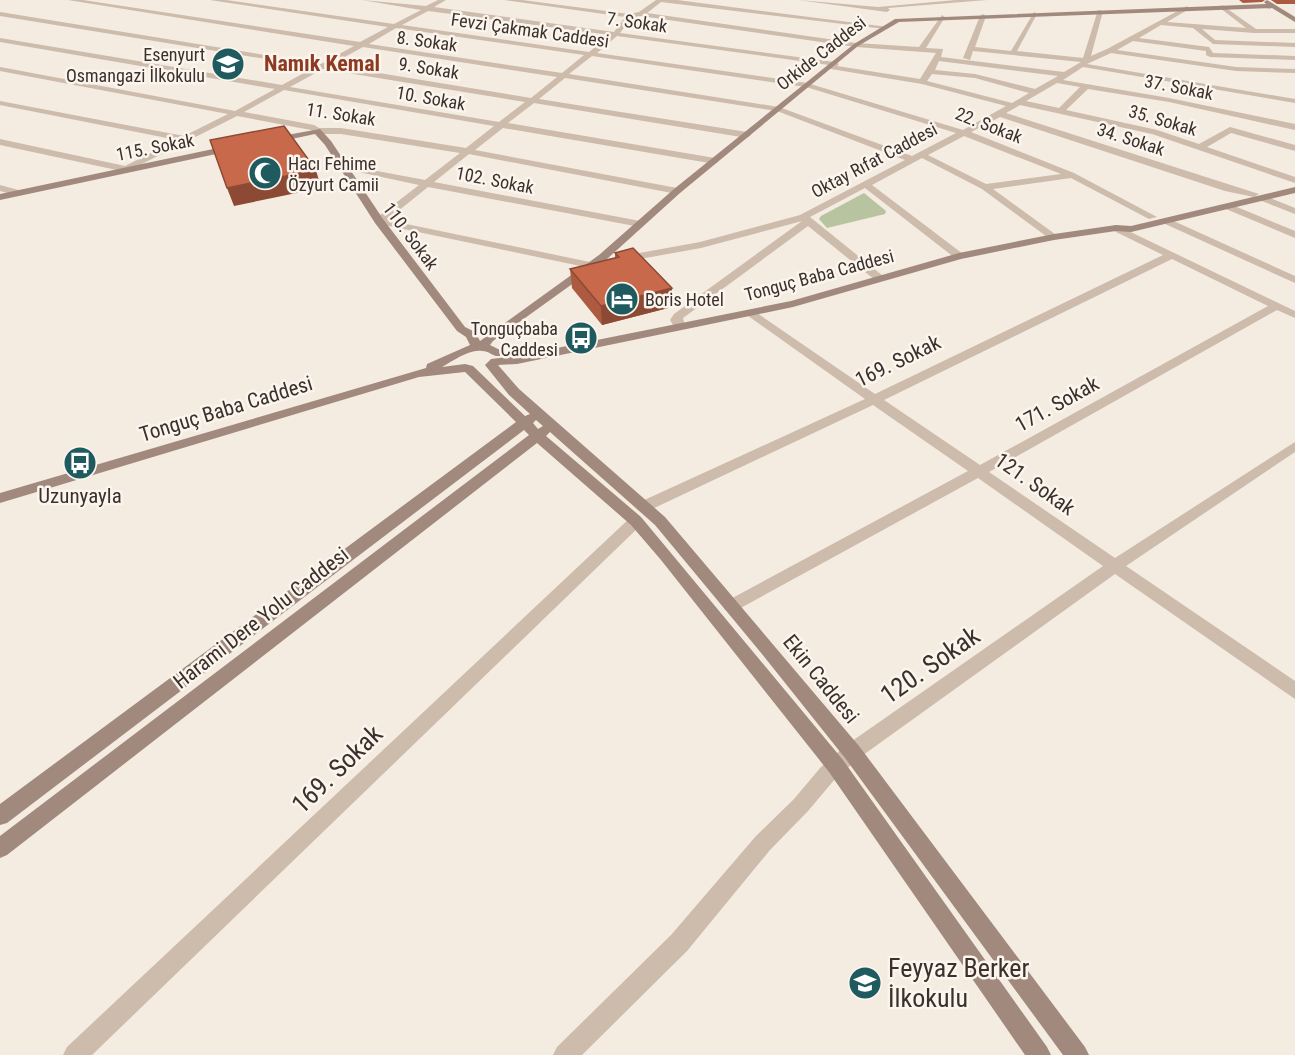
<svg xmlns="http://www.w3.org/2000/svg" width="1295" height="1055" viewBox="0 0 1295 1055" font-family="'Roboto Condensed',sans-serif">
	<rect width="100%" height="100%" fill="#f4ebe1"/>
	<!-- green -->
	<path fill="#b8c4a0" d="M 864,193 L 886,211 L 885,214 L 827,228 L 819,219 L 821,216 Z"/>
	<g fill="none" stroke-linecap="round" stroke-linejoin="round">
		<!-- street -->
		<path fill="#cdbbac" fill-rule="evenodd" d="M 68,0 L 83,0 L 360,42 L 388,27 L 210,0 L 226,0 L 394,24 L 421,10 L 362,0 L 426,6 L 438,0 L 446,0 L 434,7 L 614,32 L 625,17 L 504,0 L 522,0 L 629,14 L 639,12 L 656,0 L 677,0 L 888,27 L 885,29 L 661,2 L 647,13 L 856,43 L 919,47 L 942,15 L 945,17 L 926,48 L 943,49 L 941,57 L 1064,72 L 1081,62 L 973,51 L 970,60 L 963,58 L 980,16 L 983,14 L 986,16 L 975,47 L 1011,51 L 1034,12 L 1037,14 L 1017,51 L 1083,58 L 1098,10 L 1103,11 L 1091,56 L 1107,49 L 1187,6 L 1189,9 L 1167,22 L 1246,28 L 1220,8 L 1222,5 L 1256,29 L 1295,29 L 1295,33 L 1254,33 L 1202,29 L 1215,40 L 1295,43 L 1295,47 L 1213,44 L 1193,28 L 1161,25 L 1139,38 L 1209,47 L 1213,53 L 1295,56 L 1295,60 L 1210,57 L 1206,55 L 1206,51 L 1133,41 L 1117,50 L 1236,67 L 1295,69 L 1295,73 L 1236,71 L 1111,53 L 1087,64 L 1295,99 L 1295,103 L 1083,67 L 1063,80 L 1169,98 L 1295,124 L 1295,130 L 1169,102 L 1088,89 L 1066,110 L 1157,130 L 1199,144 L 1230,127 L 1295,145 L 1295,151 L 1231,133 L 1207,147 L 1295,177 L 1295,183 L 1152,134 L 1020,105 L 1006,113 L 1259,194 L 1254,197 L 1225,191 L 1000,117 L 971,132 L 1074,173 L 1157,217 L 1149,219 L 1071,178 L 993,189 L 1059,237 L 1050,239 L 982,189 L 922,158 L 872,185 L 963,254 L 963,258 L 955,258 L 865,188 L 810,217 L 883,276 L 883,280 L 875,280 L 808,226 L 683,318 L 685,326 L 679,330 L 675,328 L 670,320 L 674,314 L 802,221 L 701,248 L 590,268 L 375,223 L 375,219 L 419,185 L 340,168 L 345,165 L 425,180 L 460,153 L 341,134 L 317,134 L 311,130 L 237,116 L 126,172 L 0,145 L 0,139 L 125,166 L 177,140 L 0,105 L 0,101 L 184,136 L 228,114 L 0,71 L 0,67 L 235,111 L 275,89 L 0,42 L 0,38 L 282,85 L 315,67 L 0,16 L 0,12 L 321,64 L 354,46 ZM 428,11 L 610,35 L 589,52 L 402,25 ZM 641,16 L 856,47 L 936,53 L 920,79 L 837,66 L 839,64 L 835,62 L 620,33 L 631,18 ZM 396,28 L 584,55 L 562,73 L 369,44 ZM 617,36 L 829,65 L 827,67 L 831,69 L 922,84 L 1006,106 L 963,130 L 807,83 L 597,53 ZM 363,47 L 557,77 L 531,98 L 330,65 ZM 592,56 L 806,87 L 956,133 L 912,156 L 779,107 L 569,74 ZM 939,61 L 1058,76 L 1035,89 L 975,74 L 935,70 ZM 323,69 L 525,102 L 499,122 L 290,87 ZM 932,74 L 975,78 L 1029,93 L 1012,103 L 927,81 ZM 565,78 L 777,111 L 905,160 L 800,215 L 700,242 L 590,262 L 387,220 L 428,187 L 640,227 L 645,224 L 640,221 L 434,182 L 469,154 L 677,194 L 682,191 L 677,188 L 475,150 L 503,128 L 715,164 L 719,161 L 715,158 L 508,123 L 534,103 L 747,138 L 751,135 L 747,132 L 539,99 ZM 1057,83 L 1080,87 L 1059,108 L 1026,101 ZM 284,90 L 494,126 L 466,148 L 341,128 L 319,128 L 314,125 L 244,112 ZM 964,136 L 1061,174 L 986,184 L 928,155 Z
			M 798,0 L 878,7 L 956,0 L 987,0 L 888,8 L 890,10 L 887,12 Z
			M 0,185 L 22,191 L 24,193 L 19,196 L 0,191 Z
			M 1265,196 L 1295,208 L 1295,214 L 1262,201 L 1260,199 Z
			M 1226,205 L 1232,205 L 1295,231 L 1295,238 L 1226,209 Z
			M 1167,218 L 1295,276 L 1295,283 L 1163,223 L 1162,221 Z
			M 1116,225 L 1295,311 L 1295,318 L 1277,310 L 989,472 L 1115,558 L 1295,442 L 1295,452 L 1126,566 L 1295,681 L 1295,699 L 1115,574 L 859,758 L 835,779 L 808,811 L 770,850 L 687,951 L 582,1055 L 553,1055 L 557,1047 L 671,935 L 756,836 L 794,799 L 821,767 L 845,746 L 1103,566 L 978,478 L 737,610 L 731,612 L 725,610 L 723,606 L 725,602 L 968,471 L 873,405 L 650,510 L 640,510 L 638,506 L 640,502 L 865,399 L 744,313 L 746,311 L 754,311 L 875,394 L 1163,255 L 1112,230 L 1111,228 ZM 1172,259 L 1268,306 L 980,465 L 884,400 Z
			M 636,516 L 643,521 L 641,525 L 92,1055 L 63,1055 L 67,1047 L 631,517 Z"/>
		<!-- secondary -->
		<path fill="#a18a7d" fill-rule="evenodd" d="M 1267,0 L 1295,17 L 1295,22 L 1272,8 L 899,22 L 858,46 L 680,193 L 607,259 L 493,341 L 490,345 L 500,350 L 500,356 C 492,357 490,351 482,351 C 469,349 453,361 442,367 L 465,364 L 473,366 L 525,416 L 530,414 L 509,395 L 485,365 L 491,359 L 517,356 L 791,301 L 959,253 L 1054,234 L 1116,225 L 1131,226 L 1295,187 L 1295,193 L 1131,232 L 1116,231 L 1054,240 L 961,259 L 793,307 L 517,364 L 498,365 L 519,389 L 665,517 L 859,746 L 1085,1047 L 1089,1055 L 1063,1055 L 845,758 L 762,654 L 655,525 L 550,432 L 546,436 L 641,517 L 843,760 L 1047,1047 L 1051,1055 L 1025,1055 L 829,772 L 661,560 L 631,525 L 537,443 L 7,855 L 0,858 L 0,836 L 529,435 L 524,430 L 7,823 L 0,825 L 0,804 L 516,422 L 465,372 L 419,377 L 0,503 L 0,493 L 426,368 L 427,364 L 470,345 L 466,337 L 457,331 L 375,223 L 325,145 L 315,134 L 273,143 L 270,142 L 270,138 L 320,129 L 331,141 L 383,219 L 465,327 L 475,332 L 480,341 L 599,255 L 674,189 L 854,44 L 895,19 L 1266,4 L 1264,2 ZM 536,420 L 543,426 L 538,429 L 533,423 Z
			M 232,145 L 236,148 L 235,150 L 0,200 L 0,194 Z"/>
	</g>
	<!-- wall -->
	<path fill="#ac5a40" d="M 1239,0 L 1265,0 L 1262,2 L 1243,3 Z
		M 1271,0 L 1295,0 L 1295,4 L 1277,4 Z
		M 615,253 L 672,288 L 672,307 L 602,325 L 572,288 L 570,269 L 615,258 Z"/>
	<!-- shaded-wall -->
	<path fill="#8c4a34" d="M 316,170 L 321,188 L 234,206 L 227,188 Z
		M 672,288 L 672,307 L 602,325 L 601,306 Z"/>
	<!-- building -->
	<path fill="#c8694b" stroke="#8c4a34" stroke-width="1.5" d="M 284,126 L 316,170 L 227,188 L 210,140 Z
		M 633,248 L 672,288 L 601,306 L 570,269 L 619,257 L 615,253 Z"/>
	<!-- icons -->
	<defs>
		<g id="school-disc" transform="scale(1.725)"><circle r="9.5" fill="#1f5a5e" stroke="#fbf5ee"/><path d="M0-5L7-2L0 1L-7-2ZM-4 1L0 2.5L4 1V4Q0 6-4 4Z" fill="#fff"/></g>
		<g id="mosque-disc" transform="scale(1.725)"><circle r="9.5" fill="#1f5a5e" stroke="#fbf5ee"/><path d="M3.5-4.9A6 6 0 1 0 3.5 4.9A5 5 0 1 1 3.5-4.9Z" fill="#fff"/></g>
		<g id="hotel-disc" transform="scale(1.725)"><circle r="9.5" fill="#1f5a5e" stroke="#fbf5ee"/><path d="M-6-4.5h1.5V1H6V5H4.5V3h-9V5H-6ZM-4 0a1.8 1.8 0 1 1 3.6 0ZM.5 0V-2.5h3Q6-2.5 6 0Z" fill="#fff"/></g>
		<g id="bus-disc" transform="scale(1.725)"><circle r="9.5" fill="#1f5a5e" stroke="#fbf5ee"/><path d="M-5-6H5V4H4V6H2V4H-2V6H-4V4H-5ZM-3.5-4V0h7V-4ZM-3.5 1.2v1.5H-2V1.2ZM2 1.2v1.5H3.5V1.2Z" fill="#fff"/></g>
	</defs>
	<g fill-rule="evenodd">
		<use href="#school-disc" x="228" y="64"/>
		<use href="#mosque-disc" x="265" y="173"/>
		<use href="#hotel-disc" x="622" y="299"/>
		<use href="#bus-disc" x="581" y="338"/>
		<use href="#bus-disc" x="80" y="463"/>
		<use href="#school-disc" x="865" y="983"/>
	</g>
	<g text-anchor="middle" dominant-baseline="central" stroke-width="5" stroke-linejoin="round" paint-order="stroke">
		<!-- far-street labels -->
		<g font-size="18" fill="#3b302b" stroke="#fbf5ee">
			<text transform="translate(637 22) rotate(8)">7. Sokak</text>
			<text transform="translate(530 30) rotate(8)">Fevzi Çakmak Caddesi</text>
			<text transform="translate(427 41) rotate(8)">8. Sokak</text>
			<text transform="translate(821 53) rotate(-38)">Orkide Caddesi</text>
			<text transform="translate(429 68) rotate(9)">9. Sokak</text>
			<text transform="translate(1179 87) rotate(11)">37. Sokak</text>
			<text transform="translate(431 98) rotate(10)">10. Sokak</text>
			<text transform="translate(341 114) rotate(9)">11. Sokak</text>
			<text transform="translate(1163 120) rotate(16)">35. Sokak</text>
			<text transform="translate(989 125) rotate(21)">22. Sokak</text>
			<text transform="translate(1131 139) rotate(18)">34. Sokak</text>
			<text transform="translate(155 147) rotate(-11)">115. Sokak</text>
			<text transform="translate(874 160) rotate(-28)">Oktay Rıfat Caddesi</text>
			<text transform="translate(495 180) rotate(11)">102. Sokak</text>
			<text transform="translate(411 236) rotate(53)">110. Sokak</text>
			<text transform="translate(819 275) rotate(-15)">Tonguç Baba Caddesi</text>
		</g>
		<!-- far-poi labels -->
		<g font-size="18" fill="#3b302b" stroke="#fbf5ee" text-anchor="end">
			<text x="205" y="54">Esenyurt<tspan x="205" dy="21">Osmangazi İlkokulu</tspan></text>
			<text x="288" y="163" text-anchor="start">Hacı Fehime<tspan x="288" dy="21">Özyurt Camii</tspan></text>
			<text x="645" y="299" text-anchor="start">Boris Hotel</text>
			<text x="558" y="328">Tonguçbaba<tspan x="558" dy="21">Caddesi</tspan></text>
		</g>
		<!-- street labels -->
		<g font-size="21" fill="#3b302b" stroke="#fbf5ee">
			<text transform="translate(898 361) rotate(-26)">169. Sokak</text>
			<text transform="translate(1057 404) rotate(-29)">171. Sokak</text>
			<text transform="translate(226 409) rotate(-17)">Tonguç Baba Caddesi</text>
			<text transform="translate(1035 484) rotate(35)">121. Sokak</text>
			<text transform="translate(261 618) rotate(-38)">Harami Dere Yolu Caddesi</text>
			<text transform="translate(821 679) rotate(51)">Ekin Caddesi</text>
		</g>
		<!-- poi labels -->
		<g font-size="21" fill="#3b302b" stroke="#fbf5ee">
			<text x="80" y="496">Uzunyayla</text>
		</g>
		<!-- far-district labels -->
		<g font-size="22" font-weight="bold" fill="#8c3b22" stroke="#fbf5ee">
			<text x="322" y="63">Namık Kemal</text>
		</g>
		<!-- near-street labels -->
		<g font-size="26" fill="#3b302b" stroke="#fbf5ee">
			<text transform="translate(930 665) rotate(-35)">120. Sokak</text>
			<text transform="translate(337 769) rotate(-44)">169. Sokak</text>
		</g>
		<!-- near-poi labels -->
		<g font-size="26" fill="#3b302b" stroke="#fbf5ee" text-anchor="start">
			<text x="888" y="968">Feyyaz Berker<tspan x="888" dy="30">İlkokulu</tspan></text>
		</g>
	</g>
</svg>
